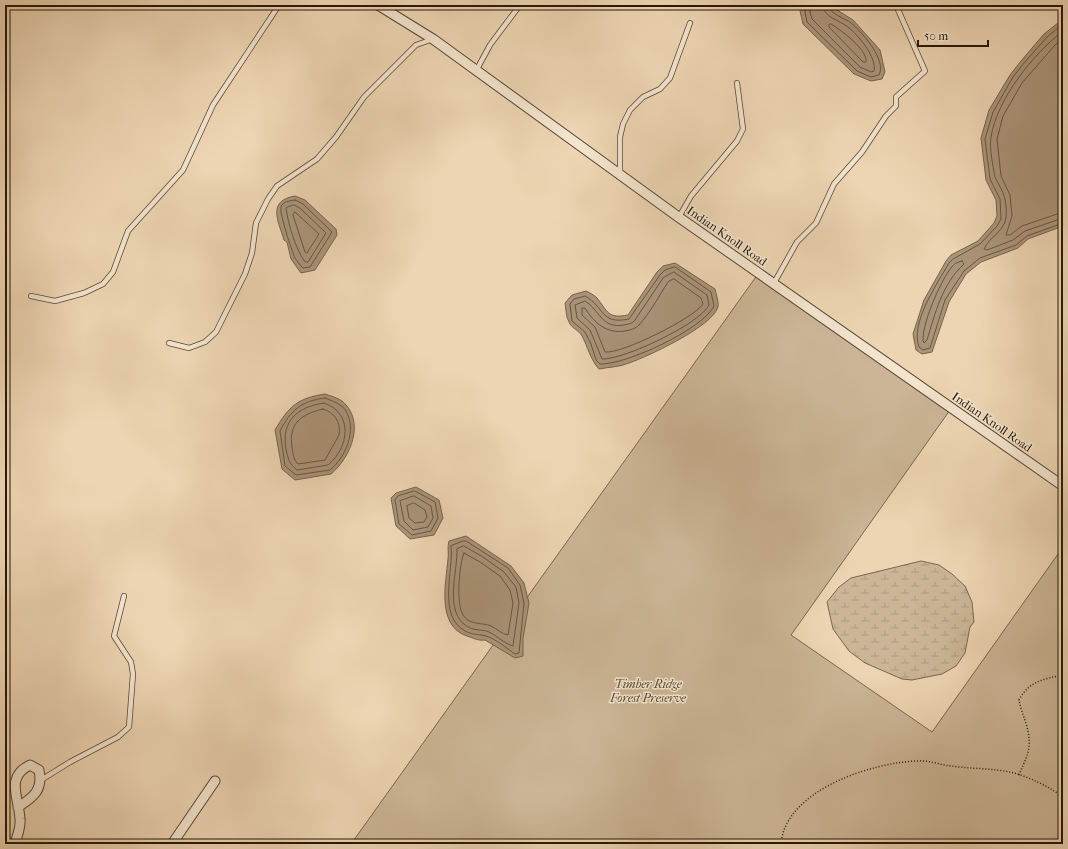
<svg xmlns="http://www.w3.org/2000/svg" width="1068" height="849" viewBox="0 0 1068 849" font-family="'IM FELL French Canon',serif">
	<defs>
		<pattern id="wetland-marsh" width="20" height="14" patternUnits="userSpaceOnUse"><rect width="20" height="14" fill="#cbb596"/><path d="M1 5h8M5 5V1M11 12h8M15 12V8" fill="none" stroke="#ae9b80"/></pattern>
	</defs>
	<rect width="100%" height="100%" fill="#edd5b3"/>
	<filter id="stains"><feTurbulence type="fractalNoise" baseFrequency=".005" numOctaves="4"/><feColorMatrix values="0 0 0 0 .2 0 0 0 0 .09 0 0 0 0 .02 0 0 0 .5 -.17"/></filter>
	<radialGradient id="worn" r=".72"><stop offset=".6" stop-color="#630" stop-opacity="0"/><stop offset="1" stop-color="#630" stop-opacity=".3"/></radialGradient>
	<!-- wetland -->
	<path fill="url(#wetland-marsh)" stroke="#79664e" d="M 921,561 L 939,565 L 952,574 L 965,586 L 972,602 L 974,622 L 970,627 L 965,653 L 956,666 L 942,674 L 912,680 L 902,679 L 865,663 L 849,651 L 833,629 L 827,602 L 839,587 L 851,578 Z"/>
	<!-- green -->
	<path fill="#cbb596" stroke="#79664e" d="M 758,274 L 950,410 L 791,635 L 932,732 L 1063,547 L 1063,844 L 351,844 Z"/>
	<!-- water -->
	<path fill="#aa9479" stroke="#76624b" d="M 806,5 L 829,5 L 853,20 L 880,50 L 885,72 L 882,79 L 871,81 L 854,74 L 803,24 L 800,11 L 802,6 Z
		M 1063,19 L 1063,226 L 1028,239 L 1018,248 L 981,262 L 966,274 L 949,302 L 932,352 L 922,354 L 916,350 L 913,334 L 924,300 L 946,261 L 951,255 L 978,241 L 994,223 L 997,216 L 996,200 L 986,180 L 981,138 L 989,110 L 1010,75 L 1021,61 L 1044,34 Z
		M 295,196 L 305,200 L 336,229 L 337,235 L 315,270 L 301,273 L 291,259 L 287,242 L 284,240 C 278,220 267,201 295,196 Z
		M 675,263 L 715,289 C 716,294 719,302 718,307 C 713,326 649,356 629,363 C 620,367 609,367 599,369 C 590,359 588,347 582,336 C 579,330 571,328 569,322 C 566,317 566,309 565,303 L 572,295 L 586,291 C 590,293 594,295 597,298 C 608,312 608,319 628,315 L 657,272 L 663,266 Z
		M 325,394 C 331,396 338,398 342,401 C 366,421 351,457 331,474 L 295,480 L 282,469 L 275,430 C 289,406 298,398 325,394 Z
		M 416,487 L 439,500 L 443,518 L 434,535 L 410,539 L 396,526 L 391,498 L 396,493 Z
		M 466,536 L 511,566 L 524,583 L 529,603 L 523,638 L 523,656 L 515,658 L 485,640 C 478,641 473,638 467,636 C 436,626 446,582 448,559 C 449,553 447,547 449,541 Z"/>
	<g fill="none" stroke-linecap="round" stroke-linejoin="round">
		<!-- shore -->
		<path stroke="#685640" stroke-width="1" d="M 806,5 L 805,12 L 807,22 L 857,71 L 871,77 L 879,75 C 887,60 862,32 851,23 C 845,18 829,14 828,5
			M 811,5 L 810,12 L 812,19 L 860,67 L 871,72 L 874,71 C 877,57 858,35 848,27 C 839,20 823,17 823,5
			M 831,24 C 841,30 868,50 866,62 L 863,62 L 829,27 L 829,25 Z
			M 1063,24 L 1047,37 L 1024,63 L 1013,77 L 993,112 L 985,139 L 990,179 L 1000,199 L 1001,219 L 997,226 L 980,244 L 953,259 L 949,263 C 937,284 910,323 919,347 L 923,350 L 930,348 L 945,300 L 964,271 L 980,258 L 1016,245 L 1027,236 L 1063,223
			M 1063,31 C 1033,54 997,99 991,137 C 989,148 993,166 995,177 C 996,180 998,182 999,185 C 1005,194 1007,206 1006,217 C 1005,231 989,237 984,249 L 987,250 L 1013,240 L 1025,231 L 1063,218
			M 1063,39 L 1055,45 L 1022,83 L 1003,116 L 997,139 L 1001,176 L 1010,195 L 1012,216 L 1006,235 L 1010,235 L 1022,226 L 1063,212
			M 295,200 L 303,204 L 332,232 L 310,267 L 303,268 C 300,265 297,261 295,258 C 292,252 279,212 281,207 C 283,201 290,201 295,200 Z
			M 294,205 L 300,208 L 326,233 L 308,262 L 305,262 C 296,250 288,224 286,208 Z
			M 295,212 L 319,234 L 307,253 L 305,252 L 293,215 Z
			M 962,261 L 964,264 C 942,284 935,314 927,340 L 924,343 C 918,332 944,270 956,263 C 958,262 960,262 962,261 Z
			M 675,267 L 711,292 L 714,306 C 703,329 626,365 600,364 L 596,360 L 591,344 L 585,332 L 572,321 L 570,304 L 574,299 L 585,296 C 605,307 600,325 629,319 L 660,275 L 665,270 Z
			M 674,272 L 707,295 L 709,305 C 700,324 623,360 602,359 L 590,330 L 577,318 L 575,305 L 585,301 C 600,310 601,329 624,325 C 628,324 632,324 635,320 L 663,278 Z
			M 674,279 L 701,298 L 703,304 C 694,318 622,354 605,352 L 595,327 L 582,315 L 582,308 L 585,308 C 594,323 607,334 625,331 C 630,330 635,329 639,325 C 650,313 659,296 668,282 Z
			M 325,398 C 332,401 342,404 346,411 C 357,430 346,457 330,470 L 296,475 L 285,466 L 280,431 C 291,410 301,401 325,398 Z
			M 324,403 C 354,413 349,448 328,465 L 297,470 C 289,464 288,458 286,449 C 281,421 297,407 324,403 Z
			M 323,409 C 335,413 341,422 339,435 L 325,460 L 298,464 C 293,459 293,453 292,447 C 288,423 302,414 323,409 Z
			M 415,491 L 435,502 L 438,518 L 431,531 L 412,535 L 399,524 L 395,500 L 398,496 Z
			M 414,496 L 431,506 L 433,518 L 428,527 L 413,530 L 404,521 L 400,501 Z
			M 414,503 L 425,510 L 427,517 L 424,522 L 415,523 L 409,518 L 407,506 Z
			M 463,541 L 466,541 L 508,568 L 520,585 L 524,603 L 519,653 L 515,654 C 506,648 496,639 486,636 C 479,634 472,635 465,631 C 437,615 454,571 451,546 Z
			M 464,546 L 483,557 L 504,572 L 516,587 L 519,603 L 513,646 C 505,644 497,636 489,632 C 483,629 475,631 468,627 C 443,613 458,571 457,549 Z
			M 464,553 L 480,562 L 500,576 L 510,590 L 513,603 L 508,635 C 502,634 497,629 491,626 C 482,622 470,626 463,615 C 456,604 459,565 464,553 Z"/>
		<!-- lane casing -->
		<g stroke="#584632" stroke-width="6">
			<path id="lane" d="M 476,71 L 490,45 L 520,5
				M 620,175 L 620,137 L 623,124 L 630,110 L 643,97 L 660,89 L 670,78 L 690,23
				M 679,217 L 691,196 L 737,141 L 743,129 L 737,83
				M 774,283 L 797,242 L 816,223 L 834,184 L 862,152 L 886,116 L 896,106 L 896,97 L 925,71 L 896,5
				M 31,296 L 55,301 L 84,293 L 103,284 L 113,272 L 128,231 L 183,170 L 213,105 L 279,5
				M 169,343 L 189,348 L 205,342 L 216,332 L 245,274 L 252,253 L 256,223 L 268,199 L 277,186 L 317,159 L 336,137 L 364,97 L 416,45 L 433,39
				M 41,780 L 70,762 L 118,737 L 129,727 L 133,674 L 131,662 L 114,636 L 124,596"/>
		</g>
		<!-- street casing -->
		<g stroke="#584632" stroke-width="11">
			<path id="street" d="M 378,5 L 433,39 L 677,216 L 1063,486
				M 15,844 C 17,836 21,827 20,819 C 19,798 5,777 30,765 L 39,770 C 43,790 34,797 18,807
				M 172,844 L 215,781"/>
		</g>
		<!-- path -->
		<path stroke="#271707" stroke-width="1.5" stroke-dasharray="1 2" stroke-linecap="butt" d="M 1019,775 C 1022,767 1026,760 1028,752 C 1033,734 1022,716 1019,700 C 1029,681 1044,679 1063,675
			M 781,844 C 785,790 873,762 918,761 C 929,760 940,765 951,766 C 971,769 994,768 1014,773 C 1031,778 1048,786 1063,797"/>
		<!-- lane -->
		<use href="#lane" stroke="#f3e4ce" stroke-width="4.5"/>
		<!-- street -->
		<use href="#street" stroke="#f3e4ce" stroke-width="9"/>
	</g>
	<g text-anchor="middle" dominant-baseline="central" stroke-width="3" stroke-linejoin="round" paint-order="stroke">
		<!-- street labels -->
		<g font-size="12" fill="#271707" stroke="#f3e4ce">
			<text transform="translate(727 236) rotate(35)">Indian Knoll Road</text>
			<text transform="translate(992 422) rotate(35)">Indian Knoll Road</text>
		</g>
		<!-- park labels -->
		<g font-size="12" font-style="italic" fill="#584632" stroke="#f3e4ce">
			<text x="648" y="684">Timber Ridge<tspan x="648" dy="14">Forest Preserve</tspan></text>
		</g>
	</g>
	<!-- margin -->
	<rect width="1068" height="849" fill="none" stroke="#edd5b3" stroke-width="20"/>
	<rect x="6" y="6" width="1056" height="837" fill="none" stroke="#271707" stroke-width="2"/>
	<rect x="10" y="10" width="1048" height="829" fill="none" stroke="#271707"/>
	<!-- scale -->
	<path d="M918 40v6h70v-6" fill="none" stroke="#271707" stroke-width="2"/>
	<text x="924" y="40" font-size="12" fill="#271707" stroke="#f3e4ce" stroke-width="3" paint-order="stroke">50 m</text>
	<rect width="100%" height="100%" filter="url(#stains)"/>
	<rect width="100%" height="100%" fill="url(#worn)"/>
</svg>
